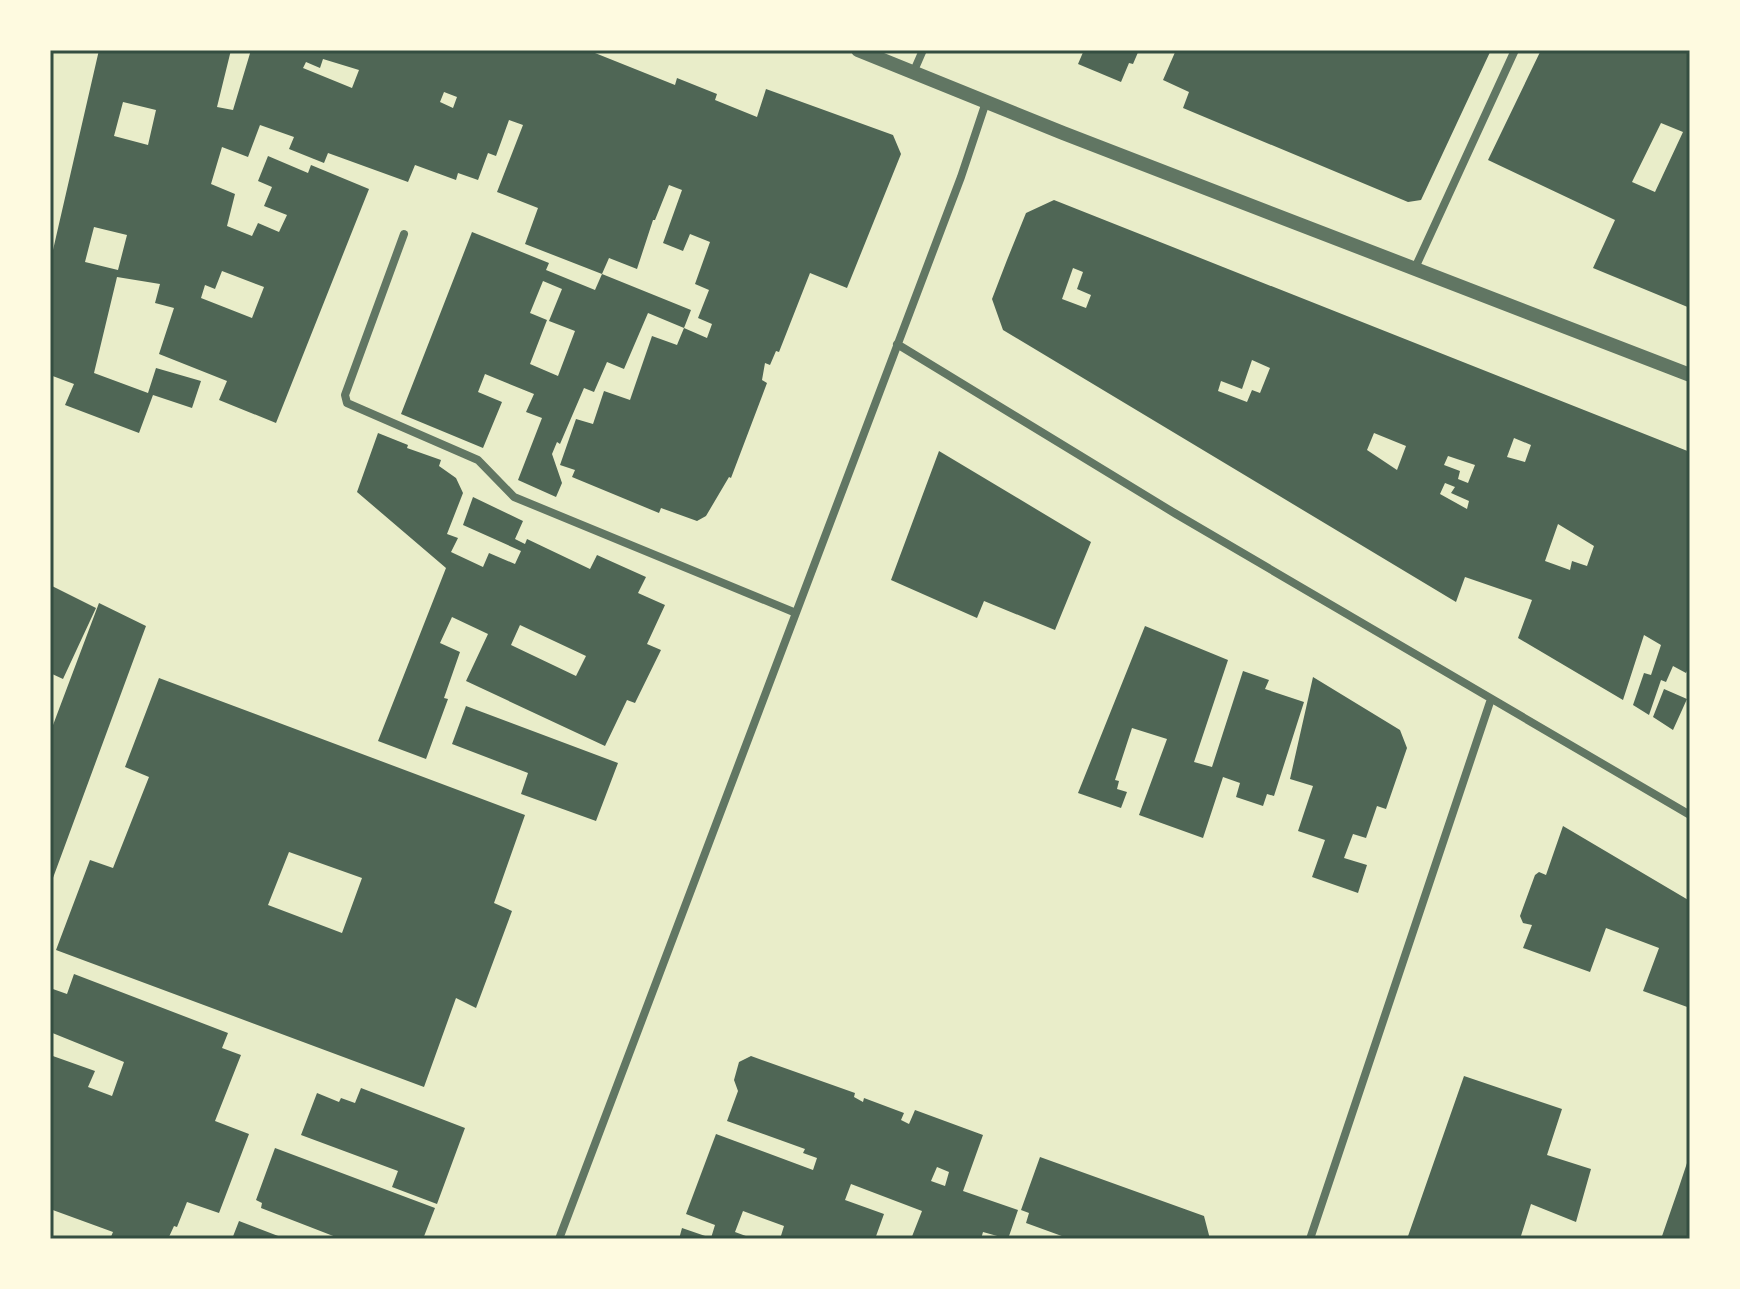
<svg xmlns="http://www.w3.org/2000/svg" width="1740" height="1289" viewBox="0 0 1740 1289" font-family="'Roboto Serif',serif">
	<rect width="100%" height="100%" fill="#e9edc9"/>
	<!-- building -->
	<path fill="#4f6655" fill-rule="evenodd" d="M 99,50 L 231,50 L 217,107 L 233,110 L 251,50 L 596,50 L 595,53 L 675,85 L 677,78 L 717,94 L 715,100 L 757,117 L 766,89 L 893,135 L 901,154 L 847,288 L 810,273 L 779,352 L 776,351 L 770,365 L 765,363 L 762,380 L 767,383 L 731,478 L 729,477 L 706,516 L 697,521 L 661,508 L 659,513 L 572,477 L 575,470 L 560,465 L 576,419 L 593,424 L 604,391 L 630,400 L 652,336 L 677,345 L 684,328 L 707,338 L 712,324 L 698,318 L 709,290 L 695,284 L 710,242 L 690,234 L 683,251 L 663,243 L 682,190 L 669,185 L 655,220 L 653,220 L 637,269 L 609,258 L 602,274 L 691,310 L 684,328 L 648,313 L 624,369 L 607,362 L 594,392 L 584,388 L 560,444 L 557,442 L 552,454 L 562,483 L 556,497 L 518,480 L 542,418 L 526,412 L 534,394 L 485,374 L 478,392 L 502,402 L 483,448 L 401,414 L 472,232 L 549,263 L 546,270 L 595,290 L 602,274 L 525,244 L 538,208 L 497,192 L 523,125 L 509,120 L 496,156 L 488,153 L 478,180 L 458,173 L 456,180 L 415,165 L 408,182 L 328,153 L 324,163 L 289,149 L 294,137 L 260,125 L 248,157 L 222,147 L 211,184 L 235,194 L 227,226 L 252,236 L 258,223 L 279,232 L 287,215 L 264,206 L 272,187 L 258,181 L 268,156 L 308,173 L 311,165 L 369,189 L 276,423 L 219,400 L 227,381 L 159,354 L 174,308 L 155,303 L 160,284 L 117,277 L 94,373 L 148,393 L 156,368 L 201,381 L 192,408 L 153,395 L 139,433 L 65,405 L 74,384 L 50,375 L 50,263 ZM 323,59 L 359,70 L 352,88 L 303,68 L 306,62 L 320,68 ZM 444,92 L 457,97 L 453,108 L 440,102 ZM 123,102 L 156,110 L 148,145 L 114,136 ZM 94,227 L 127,235 L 118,270 L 85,262 ZM 222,271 L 264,287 L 252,318 L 201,298 L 205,285 L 215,289 ZM 543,281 L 562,289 L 549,321 L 575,331 L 558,376 L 530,364 L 547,320 L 530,313 Z
		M 1084,50 L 1139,50 L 1133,64 L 1129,63 L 1121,82 L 1078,64 Z
		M 1176,50 L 1491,50 L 1421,200 L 1408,202 L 1183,108 L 1189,92 L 1163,80 Z
		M 1541,50 L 1690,50 L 1690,308 L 1593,268 L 1615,220 L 1488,160 ZM 1661,123 L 1683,132 L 1655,192 L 1632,182 Z
		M 1054,200 L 1690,452 L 1690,665 L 1686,673 L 1673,666 L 1666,682 L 1661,680 L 1649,715 L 1633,705 L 1644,673 L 1651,675 L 1661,645 L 1644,635 L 1623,700 L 1518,638 L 1532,600 L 1465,577 L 1456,602 L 1003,330 L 992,299 L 1007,260 L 1026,213 ZM 1073,268 L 1083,272 L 1077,289 L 1091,295 L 1086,308 L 1062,299 ZM 1252,360 L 1270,368 L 1260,393 L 1252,390 L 1247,402 L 1218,391 L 1221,381 L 1242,389 ZM 1374,433 L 1406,446 L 1397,470 L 1367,450 ZM 1514,438 L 1531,445 L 1525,462 L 1507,457 ZM 1448,456 L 1475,465 L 1468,483 L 1458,479 L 1460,471 L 1444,465 ZM 1445,483 L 1455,487 L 1451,493 L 1469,501 L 1467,509 L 1440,494 ZM 1558,524 L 1594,546 L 1587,566 L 1572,561 L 1570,570 L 1545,561 Z
		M 378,433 L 408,445 L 407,448 L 441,460 L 439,466 L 456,478 L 463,493 L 447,534 L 458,538 L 451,552 L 483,567 L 489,553 L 515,564 L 521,551 L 463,525 L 473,497 L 523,521 L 515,539 L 525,544 L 527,539 L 590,569 L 597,555 L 646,577 L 638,593 L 665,605 L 647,644 L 661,650 L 635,703 L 627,700 L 605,746 L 466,681 L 488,634 L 452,617 L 440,643 L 460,652 L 444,698 L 448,699 L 426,759 L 378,741 L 446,568 L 357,492 ZM 520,625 L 586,656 L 576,676 L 511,645 Z
		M 939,451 L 1091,542 L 1055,630 L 984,601 L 977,618 L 891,580 Z
		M 50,585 L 96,608 L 63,679 L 50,673 Z
		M 99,603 L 146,626 L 50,886 L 50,733 Z
		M 1145,626 L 1228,660 L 1194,762 L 1212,767 L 1243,671 L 1269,680 L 1265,689 L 1304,702 L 1274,796 L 1267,794 L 1263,806 L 1236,797 L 1240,783 L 1223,777 L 1203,838 L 1139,815 L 1167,739 L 1132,728 L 1115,780 L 1119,781 L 1117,789 L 1127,792 L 1121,808 L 1078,793 Z
		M 1313,677 L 1400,730 L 1407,748 L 1386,809 L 1377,806 L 1366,838 L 1353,834 L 1344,858 L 1367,865 L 1358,893 L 1312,877 L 1325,840 L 1298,831 L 1313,786 L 1290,779 Z
		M 159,678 L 525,815 L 494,903 L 512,911 L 476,1008 L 456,998 L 424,1087 L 56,950 L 90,860 L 113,868 L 149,777 L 125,767 ZM 289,852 L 362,878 L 342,933 L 268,905 Z
		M 1664,689 L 1687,699 L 1673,730 L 1653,717 Z
		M 466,706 L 618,763 L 596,821 L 521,794 L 528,773 L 452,744 Z
		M 1563,826 L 1690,901 L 1690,1008 L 1643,991 L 1659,948 L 1606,928 L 1590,972 L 1523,948 L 1532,925 L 1523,923 L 1520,916 L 1535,875 L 1539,872 L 1546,875 Z
		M 74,974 L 228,1033 L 222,1048 L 241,1055 L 215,1121 L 249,1134 L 219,1213 L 187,1202 L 177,1227 L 174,1226 L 168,1239 L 110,1239 L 113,1232 L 50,1209 L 50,1055 L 95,1071 L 88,1087 L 112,1096 L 124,1062 L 50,1032 L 50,988 L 67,994 Z
		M 751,1056 L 855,1093 L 854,1097 L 863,1102 L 864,1098 L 904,1113 L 901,1120 L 909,1124 L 915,1110 L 983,1135 L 963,1191 L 1018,1210 L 1008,1239 L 983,1232 L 981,1239 L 911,1239 L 922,1211 L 851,1184 L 845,1200 L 884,1214 L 875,1239 L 780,1239 L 784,1226 L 743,1211 L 735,1232 L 754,1239 L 679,1239 L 682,1228 L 711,1238 L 715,1225 L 686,1214 L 716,1134 L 813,1170 L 817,1158 L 803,1153 L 805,1149 L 727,1121 L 738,1091 L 734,1080 L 739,1062 ZM 937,1167 L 949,1172 L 945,1186 L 931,1181 Z
		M 1464,1076 L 1562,1109 L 1547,1155 L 1591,1169 L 1576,1222 L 1531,1204 L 1520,1239 L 1407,1239 Z
		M 361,1088 L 465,1128 L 437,1204 L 392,1187 L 398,1171 L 301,1135 L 317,1093 L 339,1102 L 341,1098 L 355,1103 Z
		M 275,1148 L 435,1208 L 423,1239 L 341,1239 L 261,1208 L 262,1203 L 256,1200 Z
		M 1040,1157 L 1204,1216 L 1210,1239 L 1070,1239 L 1026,1223 L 1029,1213 L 1021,1210 Z
		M 1689,1157 L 1690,1239 L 1661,1239 L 1678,1190 Z
		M 239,1221 L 286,1239 L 232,1239 Z"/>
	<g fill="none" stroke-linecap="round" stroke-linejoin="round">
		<!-- minor -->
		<path stroke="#617663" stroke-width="8" d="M 913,73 L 923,50
			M 404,234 L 345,395 L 347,403 L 478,460 L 514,497 L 796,613
			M 1415,268 L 1515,50
			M 897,344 L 1176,514 L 1690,815
			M 559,1239 L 961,177 L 986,102
			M 1310,1239 L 1491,699"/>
		<!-- tertiary -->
		<path stroke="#617663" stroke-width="14" d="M 858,50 L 1063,133 L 1690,375"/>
	</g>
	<!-- border -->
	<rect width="1740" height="1289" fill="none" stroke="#fefae0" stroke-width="104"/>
	<rect x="52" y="52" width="1636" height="1185" fill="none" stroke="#344e41" stroke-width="3"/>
</svg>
